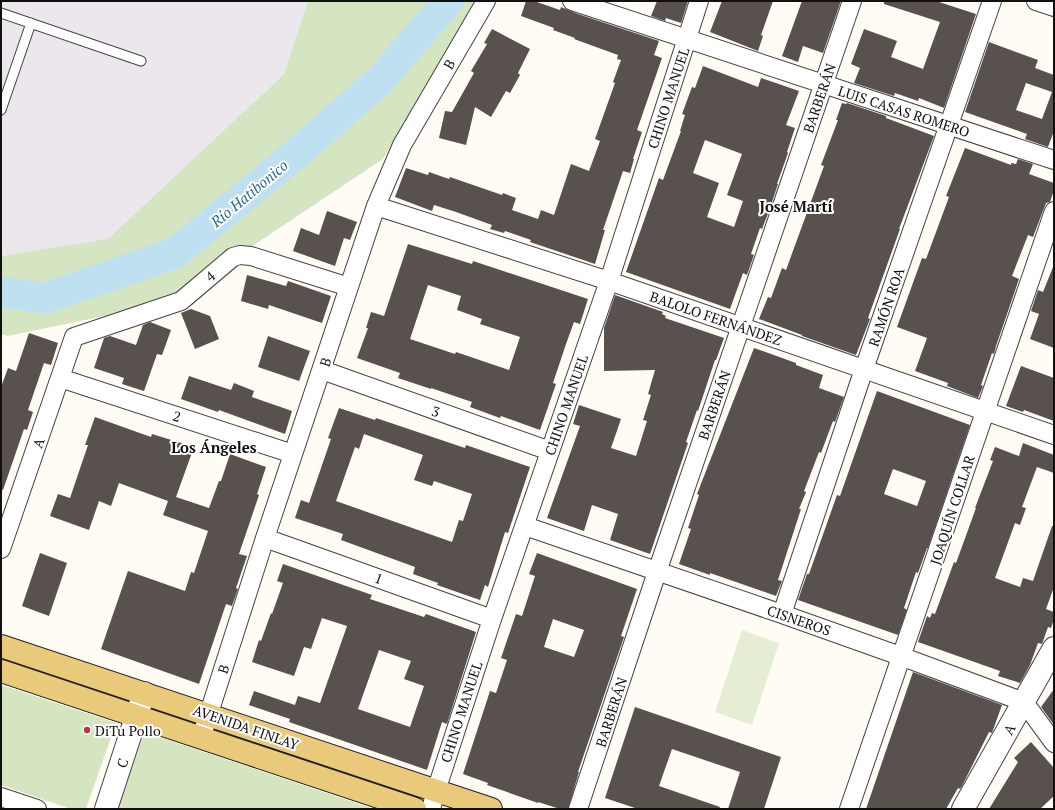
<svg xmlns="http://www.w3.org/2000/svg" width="1055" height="810" viewBox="0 0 1055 810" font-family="'PT Serif',serif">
	<rect width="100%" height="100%" fill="#fefcf5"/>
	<!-- industrial -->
	<path fill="#ece6ed" d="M 1,1 L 308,1 L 284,74 L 108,240 L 1,256 Z"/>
	<!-- green -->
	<path fill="#d6e5c1" d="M 308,1 L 477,1 L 383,159 L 167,303 L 8,336 L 1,334 L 1,256 L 108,239 L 284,74 Z
		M 1,685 L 116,723 L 86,809 L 71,809 L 1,785 Z
		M 144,732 L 374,809 L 118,809 Z"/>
	<!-- pitch -->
	<path fill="#e5eed2" d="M 742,630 L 779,643 L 752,725 L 715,712 Z"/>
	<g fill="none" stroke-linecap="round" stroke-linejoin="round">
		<!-- river -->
		<path stroke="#bfe0f0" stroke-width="31" d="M 1,292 L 45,298 L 175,253 L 285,163 L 380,80 L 448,1"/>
	</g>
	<!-- building -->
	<path fill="#58514e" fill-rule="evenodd" d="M 526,1 L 534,1 L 560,10 L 561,7 L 578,14 L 659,41 L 654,55 L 662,58 L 637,130 L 642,132 L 633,159 L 634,159 L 630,173 L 623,171 L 603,230 L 605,230 L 595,264 L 530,242 L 531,240 L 505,231 L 504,233 L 490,229 L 492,225 L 456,212 L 434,205 L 432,211 L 395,197 L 406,168 L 428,175 L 429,172 L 449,179 L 450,177 L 502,195 L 503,193 L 516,198 L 512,210 L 538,219 L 541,210 L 554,215 L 571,164 L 589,171 L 600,141 L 595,139 L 615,83 L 613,82 L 621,60 L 617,59 L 618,55 L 574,39 L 575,38 L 553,30 L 554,28 L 521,16 Z
		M 657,1 L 688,1 L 681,23 L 666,18 L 665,21 L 651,16 Z
		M 722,1 L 773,1 L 761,35 L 763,36 L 758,51 L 710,32 Z
		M 802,1 L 841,1 L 823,53 L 803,46 L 798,62 L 782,56 Z
		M 884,1 L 936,1 L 976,14 L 944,108 L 919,98 L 918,101 L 895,93 L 894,96 L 854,83 L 860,68 L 851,64 L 864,29 L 897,41 L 891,57 L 923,69 L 940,22 L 884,4 Z
		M 492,29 L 530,49 L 518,73 L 520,75 L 510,93 L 506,91 L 491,117 L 475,107 L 466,145 L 439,138 L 445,111 L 452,112 L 474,73 L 471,71 L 487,44 L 484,43 Z
		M 989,42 L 1038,60 L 1035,68 L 1054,75 L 1054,131 L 1048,147 L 1025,139 L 1027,134 L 965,112 ZM 1026,83 L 1052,92 L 1042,119 L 1016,110 Z
		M 703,66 L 758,87 L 761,78 L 799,91 L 786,125 L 795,128 L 787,152 L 788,153 L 777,184 L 778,184 L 769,211 L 762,229 L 760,228 L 751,254 L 754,255 L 747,275 L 743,273 L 730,309 L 626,272 L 659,178 L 663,180 L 681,131 L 680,131 L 685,115 L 682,114 L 692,87 L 695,88 ZM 705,140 L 742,154 L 727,195 L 743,201 L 734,227 L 707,217 L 719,183 L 693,173 Z
		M 842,103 L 846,104 L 847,103 L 886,116 L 886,118 L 934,136 L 899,229 L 900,229 L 868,318 L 870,319 L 856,355 L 802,336 L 802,335 L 759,319 L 768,297 L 771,298 L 782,268 L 786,270 L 824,166 L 821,165 L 838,120 L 836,120 Z
		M 965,148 L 1011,165 L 1011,163 L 1016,164 L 1018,159 L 1033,164 L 1029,174 L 1054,183 L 1054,190 L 1050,202 L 1046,203 L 1033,237 L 1028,235 L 1012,276 L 1019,279 L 996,346 L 994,354 L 992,353 L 981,385 L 983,386 L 978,398 L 947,386 L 948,383 L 915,371 L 927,338 L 897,327 L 922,258 L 926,259 L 949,197 L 946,196 Z
		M 327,211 L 357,222 L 350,240 L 344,238 L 335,266 L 293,251 L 301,228 L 319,235 Z
		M 408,244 L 472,264 L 473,261 L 588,299 L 580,324 L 574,322 L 566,344 L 553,383 L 556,384 L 540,430 L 501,416 L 500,418 L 470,407 L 472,402 L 431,388 L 431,389 L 398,378 L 400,373 L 357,358 L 368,328 L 366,328 L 371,312 L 384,316 ZM 428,285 L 461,296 L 457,310 L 482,319 L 480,324 L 520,337 L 509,370 L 456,352 L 455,354 L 410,339 Z
		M 1053,267 L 1054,268 L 1054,348 L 1030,339 L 1039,314 L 1031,311 L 1038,290 L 1043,292 Z
		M 247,275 L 286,286 L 288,281 L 331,296 L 322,323 L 269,305 L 268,309 L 241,301 Z
		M 615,295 L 663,312 L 662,314 L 666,316 L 665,318 L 724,338 L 716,360 L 715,360 L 698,411 L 697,410 L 686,442 L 688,443 L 650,554 L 610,540 L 618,514 L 592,505 L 584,531 L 547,518 L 580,426 L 573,424 L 579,405 L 621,419 L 611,448 L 636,456 L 647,421 L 643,420 L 651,395 L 648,394 L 655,370 L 604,371 L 604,328 Z
		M 191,309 L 210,316 L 219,339 L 195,349 L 181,313 Z
		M 150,322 L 171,330 L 162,355 L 157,354 L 144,391 L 122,384 L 124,378 L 94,368 L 104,338 L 110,336 L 136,345 L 143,325 Z
		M 29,333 L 58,343 L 51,365 L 44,363 L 28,410 L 33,412 L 27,430 L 24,429 L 3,490 L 1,489 L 1,387 L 8,368 L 16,371 Z
		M 268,336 L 310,351 L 299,381 L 258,367 Z
		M 754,348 L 796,363 L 796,365 L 823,375 L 819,388 L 844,397 L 835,422 L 833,421 L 821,453 L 819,452 L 804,491 L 806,492 L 799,509 L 801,509 L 778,580 L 782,581 L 776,596 L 710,573 L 710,575 L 679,564 L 691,529 L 688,528 L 699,495 L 697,494 Z
		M 1021,366 L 1054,378 L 1054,421 L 1024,410 L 1023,412 L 1006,406 Z
		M 189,376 L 231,390 L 234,383 L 254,391 L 252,397 L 292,411 L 285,434 L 219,410 L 218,412 L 181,399 Z
		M 877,391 L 970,425 L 928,548 L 927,548 L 918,573 L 916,572 L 904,608 L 907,610 L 898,635 L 798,600 L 807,574 L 809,574 L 837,495 L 840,496 ZM 893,469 L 926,481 L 917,506 L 884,494 Z
		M 339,408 L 375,420 L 376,418 L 465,448 L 466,445 L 530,467 L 508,533 L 505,532 L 488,587 L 485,585 L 480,600 L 437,585 L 438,583 L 413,574 L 415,567 L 341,540 L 343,534 L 295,518 L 301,500 L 309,503 L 331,439 L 328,438 ZM 364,434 L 423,455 L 414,480 L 432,486 L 434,481 L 472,494 L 463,521 L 459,520 L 452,542 L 336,501 L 355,447 L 359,449 Z
		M 95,417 L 151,437 L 152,434 L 194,447 L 176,497 L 209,508 L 219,481 L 221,481 L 230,454 L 266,467 L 257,494 L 259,495 L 239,554 L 247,556 L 236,588 L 238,589 L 232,606 L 226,604 L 199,684 L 101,649 L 128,571 L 185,591 L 191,572 L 194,573 L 208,531 L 163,515 L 168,501 L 119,483 L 111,506 L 99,501 L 89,530 L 50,516 L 58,494 L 70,498 L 88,445 L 85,445 Z
		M 1023,443 L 1054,455 L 1054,473 L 1037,467 L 1022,507 L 1026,508 L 1020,525 L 1015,523 L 995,578 L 1020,587 L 1023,578 L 1033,581 L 1052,526 L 1054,526 L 1054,587 L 1046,609 L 1054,612 L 1054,619 L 1051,628 L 1048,627 L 1042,644 L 1038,643 L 1030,665 L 1020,683 L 998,676 L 1000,671 L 918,642 L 927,616 L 930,618 L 932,613 L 935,614 L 954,562 L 956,563 L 976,508 L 975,508 L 993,461 L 990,460 L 995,447 L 1019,456 Z
		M 40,553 L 67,563 L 49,616 L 22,606 Z
		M 537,553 L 637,589 L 621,636 L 624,637 L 578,772 L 579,772 L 568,809 L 560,809 L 538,802 L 538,803 L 487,785 L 488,783 L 463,774 L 490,691 L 496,693 L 507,660 L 501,658 L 516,614 L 522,616 L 535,576 L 529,574 ZM 553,619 L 584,630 L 574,657 L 544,647 Z
		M 283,564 L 372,595 L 370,599 L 424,617 L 426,614 L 476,632 L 447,724 L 442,722 L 427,770 L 289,722 L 290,719 L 249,705 L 254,691 L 295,705 L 298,696 L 320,703 L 347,626 L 322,618 L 311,649 L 304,647 L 294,676 L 252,662 L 259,640 L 261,641 L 271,613 L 272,614 L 283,583 L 277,581 ZM 379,650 L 411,661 L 404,679 L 424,686 L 410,727 L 358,709 Z
		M 913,672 L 1002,705 L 993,730 L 992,733 L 989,732 L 962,786 L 960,789 L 958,788 L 946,809 L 866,809 Z
		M 1054,689 L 1054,725 L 1041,707 Z
		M 635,707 L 781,757 L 764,809 L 728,809 L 740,772 L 672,749 L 659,786 L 720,807 L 719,809 L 638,809 L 605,798 Z
		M 1031,742 L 1054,768 L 1054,796 L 1040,809 L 989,809 L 1018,762 L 1014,758 Z"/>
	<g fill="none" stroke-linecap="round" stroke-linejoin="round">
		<!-- service casing -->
		<g stroke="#434343" stroke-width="11">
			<path id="service" d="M 1,13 L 141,61
				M 1,110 L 31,23"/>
		</g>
		<!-- minor casing -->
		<g stroke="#434343" stroke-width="20">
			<path id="minor" d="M 572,1 L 1054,160
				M 1036,1 L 1054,7
				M 376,206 L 609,281 L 1054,435
				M 322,370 L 550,451
				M 60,378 L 293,454
				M 525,526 L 782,614 L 903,657 L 1024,702 L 1054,743
				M 265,538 L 492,619
				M 1,549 L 74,337 L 181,301 L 233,257 L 240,255 L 251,256 L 349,287
				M 782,614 L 864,369 L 992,1
				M 201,738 L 265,538 L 376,206 L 402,145 L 486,1
				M 1,797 L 37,809
				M 431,809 L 436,791 L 492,619 L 609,281 L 699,1
				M 578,809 L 657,572 L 852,1
				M 849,809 C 919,610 985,410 1054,211"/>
		</g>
		<!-- tertiary casing -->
		<g stroke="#434343" stroke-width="24">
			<path id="tertiary" d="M 106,809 L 144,693
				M 963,809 L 1054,648"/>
		</g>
		<!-- primary casing -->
		<g stroke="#212121" stroke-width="24">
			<path id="primary" d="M 1,646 L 491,809
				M 1,671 L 415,809"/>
		</g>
		<!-- service -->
		<use href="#service" stroke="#fff" stroke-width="9"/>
		<!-- minor -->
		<use href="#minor" stroke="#fff" stroke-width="18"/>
		<!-- tertiary -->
		<use href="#tertiary" stroke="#fff" stroke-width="22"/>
		<!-- primary -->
		<use href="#primary" stroke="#e9c97a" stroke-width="22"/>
	</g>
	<!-- markers -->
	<circle fill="#b13843" stroke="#fff" stroke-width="1.5" cx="87" cy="730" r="4"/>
	<g text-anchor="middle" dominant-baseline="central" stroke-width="4" stroke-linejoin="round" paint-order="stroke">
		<!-- street labels -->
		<g font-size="14" fill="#101010" stroke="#fff">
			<text transform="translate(449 64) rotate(-60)">B</text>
			<text transform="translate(668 98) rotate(-72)">CHINO MANUEL</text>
			<text transform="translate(819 98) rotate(-71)">BARBERÁN</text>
			<text transform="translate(904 111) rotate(18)">LUIS CASAS ROMERO</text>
			<text transform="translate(210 276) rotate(-41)">4</text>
			<text transform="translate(886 307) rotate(-71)">RAMÓN ROA</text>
			<text transform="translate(716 318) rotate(19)">BALOLO FERNÁNDEZ</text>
			<text transform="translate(325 362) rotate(-72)">B</text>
			<text transform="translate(566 405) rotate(-71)">CHINO MANUEL</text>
			<text transform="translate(714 405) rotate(-71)">BARBERÁN</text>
			<text transform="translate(436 411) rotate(20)">3</text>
			<text transform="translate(177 416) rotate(18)">2</text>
			<text transform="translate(38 443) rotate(-71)">A</text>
			<text transform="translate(952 510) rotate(-72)">JOAQUÍN COLLAR</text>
			<text transform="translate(379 578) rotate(20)">1</text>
			<text transform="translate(799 620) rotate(19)">CISNEROS</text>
			<text transform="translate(223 669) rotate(-72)">B</text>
			<text transform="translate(461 712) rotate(-72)">CHINO MANUEL</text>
			<text transform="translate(611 712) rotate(-72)">BARBERÁN</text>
			<text transform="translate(246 727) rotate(19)">AVENIDA FINLAY</text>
			<text transform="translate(1009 729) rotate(-60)">A</text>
			<text transform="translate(122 763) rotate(-71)">C</text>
		</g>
		<!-- poi labels -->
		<g font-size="14" fill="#101010" stroke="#fff" text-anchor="start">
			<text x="95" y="730">DiTu Pollo</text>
		</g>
		<!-- water labels -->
		<g font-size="15" font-style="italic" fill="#276a94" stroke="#fff">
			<text transform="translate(249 193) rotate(-40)">Río Hatibonico</text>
		</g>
		<!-- neighbourhood labels -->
		<g font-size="15" font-weight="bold" fill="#101010" stroke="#fff">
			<text x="796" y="206">José Martí</text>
			<text x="214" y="447">Los Ángeles</text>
		</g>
	</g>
	<!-- border -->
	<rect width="1055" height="810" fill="none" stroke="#101010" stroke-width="4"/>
</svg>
